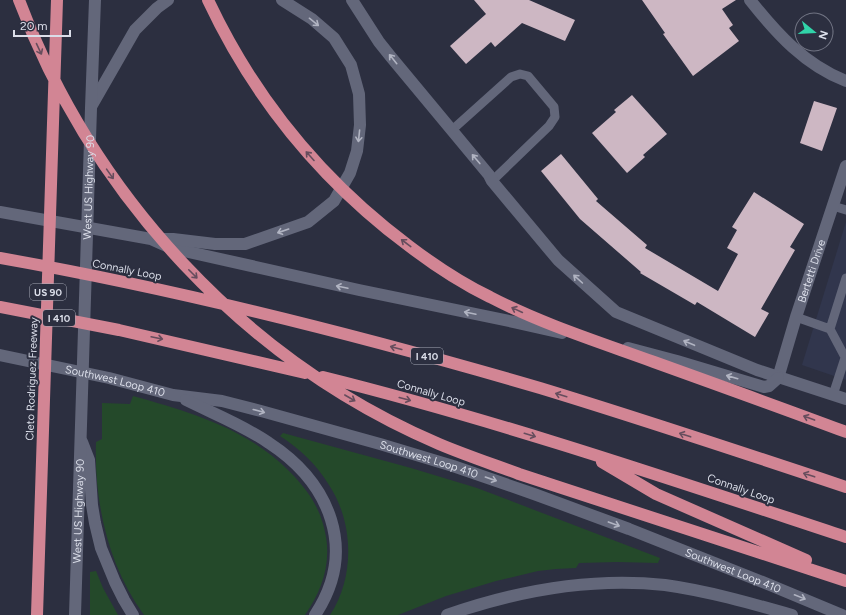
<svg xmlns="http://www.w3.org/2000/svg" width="846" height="615" viewBox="0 0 846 615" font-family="Figtree,sans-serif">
	<rect width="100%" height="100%" fill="#2c2f40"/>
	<!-- built -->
	<path fill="#31364d" d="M 846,222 L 846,380 L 802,365 Z"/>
	<!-- grass -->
	<path fill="#24492a" d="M 133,396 C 190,412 246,428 289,471 C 307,489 320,507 325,532 C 332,562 322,591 305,615 L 144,615 C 108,566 94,502 96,442 L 102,439 L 102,403 L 130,404 Z
		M 283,433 L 411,468 L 477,488 L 660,558 L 658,563 L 617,562 L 579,563 L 576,568 L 556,569 L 538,571 L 496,581 L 446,596 L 398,615 L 330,615 C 355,577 354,523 329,485 C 317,465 299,448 280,436 Z
		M 96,571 L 103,588 L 118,615 L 90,615 L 90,572 Z"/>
	<!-- building -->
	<path fill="#cdb7c3" d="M 474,0 L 529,0 L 575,20 L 565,41 L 522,23 L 495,47 L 491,42 L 466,64 L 450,46 L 486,14 Z
		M 642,0 L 736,0 L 722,9 L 733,25 L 729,28 L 739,41 L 693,76 L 663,34 L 665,33 Z
		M 632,95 L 667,134 L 643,155 L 645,157 L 627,173 L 592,133 L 616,112 L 614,110 Z
		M 814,101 L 837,108 L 822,151 L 800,143 Z
		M 561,154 L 598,199 L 596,201 L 647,245 L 645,248 L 718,291 L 738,254 L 727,248 L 737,230 L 732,227 L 754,192 L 804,224 L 790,247 L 795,250 L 761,309 L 769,313 L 755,337 L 697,302 L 695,305 L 640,273 L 641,272 L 580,219 L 541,171 Z"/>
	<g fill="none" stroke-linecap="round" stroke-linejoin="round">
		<!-- lane -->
		<path stroke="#63677a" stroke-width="9" d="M 452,130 L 511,77 L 520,74 L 528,76 L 554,107 L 555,117 L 549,126 L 492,181
			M 833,206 L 846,210
			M 796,317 L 830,329 L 846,359
			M 830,329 L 846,278
			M 833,395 L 845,358"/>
		<!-- street -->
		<g stroke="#63677a" stroke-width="12">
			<path d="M 750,0 C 777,34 805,65 846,81"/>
			<path id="s1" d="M 778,378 L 796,317 L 846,166"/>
		</g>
		<!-- secondary -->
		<g stroke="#63677a" stroke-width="12">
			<path d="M 352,0 L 379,42 L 391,57 L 489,175 L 492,181 L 558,260 L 616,312 L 757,370 L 846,399"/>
			<path d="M 92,105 L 135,30 L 157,8 L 168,0"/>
			<path d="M 0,212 L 151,239 L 171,248 L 359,290 L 514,322 L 562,333"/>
			<path d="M 158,239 L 173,239 L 215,244 L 245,244 L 308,222 L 334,201 L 350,173 L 357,151 L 360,125 L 359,94 L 351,65 L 334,38 L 312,19 L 282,0"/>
			<path d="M 628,348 L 677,361 L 764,387 L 769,386 L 778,378"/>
			<path id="s2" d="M 0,355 L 109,378 L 173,395 L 222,401 L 261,411 L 380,444 L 453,466 L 534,494 L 629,529 L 770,585 L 842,615"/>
			<path d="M 186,400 C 214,414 243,425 269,443 C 330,483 358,550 315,615"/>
			<path d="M 82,442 L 89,460 L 92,505 L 95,523 L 101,548 L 115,582 L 124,600 L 133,615"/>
			<path id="s3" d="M 75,615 L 91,108 L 95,0"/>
			<path d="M 447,615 C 516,591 591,577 665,585 C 708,591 750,603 792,615"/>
		</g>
		<!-- highway -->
		<path stroke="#d28594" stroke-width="12" d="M 19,0 C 93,196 245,361 439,444 C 465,455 492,464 519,474 L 846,581
			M 208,0 C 254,98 322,181 409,246 C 434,265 461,283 490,297 C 542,324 599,342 654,362 C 718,385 782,408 846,432
			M 0,258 C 182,290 362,336 540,388 C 642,419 744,453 846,487
			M 0,307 L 119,330 L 305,373
			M 323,377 C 500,421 673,480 846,537
			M 602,462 L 656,494 L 806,560
			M 37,615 L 57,0"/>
	</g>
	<!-- one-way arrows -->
	<defs><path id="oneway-shaft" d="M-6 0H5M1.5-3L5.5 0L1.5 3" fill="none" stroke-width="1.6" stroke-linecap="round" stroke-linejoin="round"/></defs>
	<g stroke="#b1b4c2">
		<use href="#oneway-shaft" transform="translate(314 22) rotate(39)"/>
		<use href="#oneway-shaft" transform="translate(393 59) rotate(-129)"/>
		<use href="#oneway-shaft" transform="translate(359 136) rotate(96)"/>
		<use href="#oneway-shaft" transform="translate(476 159) rotate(-130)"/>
		<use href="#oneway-shaft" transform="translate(283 231) rotate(161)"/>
		<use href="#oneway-shaft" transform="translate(578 279) rotate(-138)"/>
		<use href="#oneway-shaft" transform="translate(342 287) rotate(-168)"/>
		<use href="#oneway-shaft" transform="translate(470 313) rotate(-168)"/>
		<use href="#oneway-shaft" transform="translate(689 343) rotate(-157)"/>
		<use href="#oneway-shaft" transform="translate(732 377) rotate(-164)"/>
		<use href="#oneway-shaft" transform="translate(259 411) rotate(15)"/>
		<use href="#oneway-shaft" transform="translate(491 479) rotate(19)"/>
		<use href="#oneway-shaft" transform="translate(614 524) rotate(20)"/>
		<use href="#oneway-shaft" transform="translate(800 597) rotate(22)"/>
	</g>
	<g stroke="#664d5d">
		<use href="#oneway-shaft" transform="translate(39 49) rotate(65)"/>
		<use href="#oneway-shaft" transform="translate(310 156) rotate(-132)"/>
		<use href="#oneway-shaft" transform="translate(110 174) rotate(55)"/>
		<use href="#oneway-shaft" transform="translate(406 243) rotate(-143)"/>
		<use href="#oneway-shaft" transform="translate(193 274) rotate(45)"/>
		<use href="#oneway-shaft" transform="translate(517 310) rotate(-155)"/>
		<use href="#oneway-shaft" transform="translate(157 338) rotate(12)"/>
		<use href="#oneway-shaft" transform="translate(396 348) rotate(-165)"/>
		<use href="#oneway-shaft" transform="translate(561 395) rotate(-163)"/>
		<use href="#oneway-shaft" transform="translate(350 398) rotate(30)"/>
		<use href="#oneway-shaft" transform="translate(405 399) rotate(15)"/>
		<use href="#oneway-shaft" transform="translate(809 418) rotate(-160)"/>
		<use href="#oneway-shaft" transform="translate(530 435) rotate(17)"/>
		<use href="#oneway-shaft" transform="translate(685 435) rotate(-162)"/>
		<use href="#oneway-shaft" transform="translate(809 475) rotate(-162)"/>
	</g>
	<g text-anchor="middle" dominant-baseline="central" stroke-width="4" stroke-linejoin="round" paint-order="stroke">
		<!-- shield labels -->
		<g fill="#2c2f40" stroke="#a6aab6" stroke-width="1">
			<rect x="30" y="284" width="36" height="16" rx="3"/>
			<rect x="43" y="310" width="32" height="16" rx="3"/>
			<rect x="411" y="348" width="32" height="16" rx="3"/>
		</g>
		<g font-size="10" font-weight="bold" fill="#dbdee9">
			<text x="48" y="292">US 90</text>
			<text x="59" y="318">I 410</text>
			<text x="427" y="356">I 410</text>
		</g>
		<!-- street labels -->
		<g font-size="11" fill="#dbdee9" stroke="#2c2f40">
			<text stroke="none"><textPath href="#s3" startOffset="428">West US Highway 90</textPath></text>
			<text transform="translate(127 270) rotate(11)">Connally Loop</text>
			<text stroke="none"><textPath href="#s1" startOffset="112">Bertetti Drive</textPath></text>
			<text transform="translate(32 379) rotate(-88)">Cleto Rodriguez Freeway</text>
			<text stroke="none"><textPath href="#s2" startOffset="118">Southwest Loop 410</textPath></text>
			<text transform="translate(431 393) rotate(16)">Connally Loop</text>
			<text stroke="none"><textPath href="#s2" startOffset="442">Southwest Loop 410</textPath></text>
			<text transform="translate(741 489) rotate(19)">Connally Loop</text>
			<text stroke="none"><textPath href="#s3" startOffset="104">West US Highway 90</textPath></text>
			<text stroke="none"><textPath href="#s2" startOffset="766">Southwest Loop 410</textPath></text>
		</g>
	</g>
	<!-- north arrow -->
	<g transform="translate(814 32) rotate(108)"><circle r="19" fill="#2c2f40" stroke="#727584"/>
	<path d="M0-3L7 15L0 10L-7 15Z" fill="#31d4a9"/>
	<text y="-6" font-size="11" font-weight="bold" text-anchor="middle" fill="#dbdee9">N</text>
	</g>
	<!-- scale -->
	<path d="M14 30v6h56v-6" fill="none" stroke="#dbdee9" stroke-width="2"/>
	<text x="20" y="30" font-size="12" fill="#dbdee9" stroke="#2c2f40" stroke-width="3" paint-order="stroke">20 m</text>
</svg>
